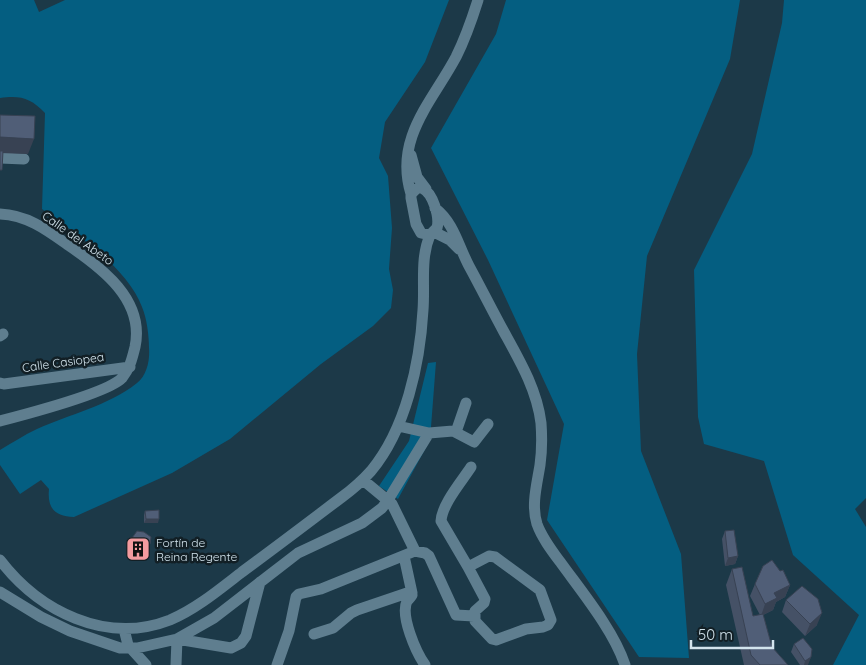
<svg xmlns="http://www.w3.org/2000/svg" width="866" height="665" viewBox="0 0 866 665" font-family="Quicksand,sans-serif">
	<rect width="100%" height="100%" fill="#1c3948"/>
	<!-- green -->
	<path fill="#045e81" d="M 0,0 L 34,0 L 39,12 L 65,0 L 449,0 L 425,62 L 385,122 L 379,158 L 388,176 L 392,228 L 389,269 L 393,290 L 391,308 L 373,326 L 321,364 L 230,439 L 172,473 L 74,517 C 55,516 47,509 49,489 L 41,480 L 20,494 L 0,465 L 0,450 C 12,443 24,435 37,429 C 70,414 108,406 137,383 C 147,375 150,360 149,348 C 149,336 147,319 142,307 C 127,267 75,233 42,209 L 45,113 C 31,98 20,95 0,98 Z
		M 506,0 L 740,0 L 730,59 L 647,256 L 637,354 L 641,451 L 681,554 L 689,658 L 639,657 L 547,520 L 564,424 L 488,260 L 431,148 L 496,34 Z
		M 784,0 L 866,0 L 866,498 L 855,509 L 866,527 L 866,665 L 833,665 L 859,615 L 793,555 L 764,461 L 704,444 L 698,417 L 694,270 L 752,154 L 782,23 Z
		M 436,362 L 430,440 L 398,499 L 379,486 L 409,441 L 428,363 Z"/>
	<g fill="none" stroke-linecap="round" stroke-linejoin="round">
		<!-- minor -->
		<path stroke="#5f7e8f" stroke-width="11" d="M 411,155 L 417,177 L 426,189
			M 0,158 L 24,159
			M 417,188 L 422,188 C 433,193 440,217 437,228 L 430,235 L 421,233 L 416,224 L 411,198 L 411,194 Z
			M 411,194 C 394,138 432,102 456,57 C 465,39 472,19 478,0
			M 435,208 C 454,223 458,245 469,266 C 481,288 492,310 504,332 C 520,361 537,390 541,423 C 542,437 542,451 540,465 C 537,484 531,505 537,524 C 542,538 552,551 561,563 C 582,592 614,631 625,665
			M 0,214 C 27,215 47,230 68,245 C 102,268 145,300 135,347 C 132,359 130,368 122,378 C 108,393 23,415 0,421
			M 434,232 L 450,240 L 459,249
			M 0,336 L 3,334
			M 0,383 L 4,384 L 130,367
			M 398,426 L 429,433 L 453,431 L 474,442 L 488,424
			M 456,432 L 466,403
			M 363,480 L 392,504 L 415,551 L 425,553 L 429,556 L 456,615 L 474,616
			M 404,556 L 412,593
			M 0,560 C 39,611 106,645 170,620 C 196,609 220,589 242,572 C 276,547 309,522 342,497 C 353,489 362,481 371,471 C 406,429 420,363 423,310 C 425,284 420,259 430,235
			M 468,567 L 485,599 L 484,603 L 475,611 L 475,621 L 492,639 L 496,640 L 526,629 L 543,627 L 548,625 L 551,620 L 540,590 L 495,557 L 489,556 L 468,567 L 441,521 C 442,504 462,481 471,467
			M 0,592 L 41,617 L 70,631 L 120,648 L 137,648 L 177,639 L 214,618 L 298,553 L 362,523 L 382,508 L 388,500 L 429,433
			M 124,629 L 128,645 L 146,665
			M 314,634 L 333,628 L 351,613 L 357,610 L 410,592 L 412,595 C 411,597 409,599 407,601 C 400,616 416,652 425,665
			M 176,665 L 177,639 L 231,648 L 241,643 L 246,636 L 260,582
			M 277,665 L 289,631 L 296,597 L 299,594 L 321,589 L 415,551"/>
	</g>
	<!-- wall -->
	<path fill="#455166" d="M 145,511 L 158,523 L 144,523 L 144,515 Z
		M 725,531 L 738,556 L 735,564 L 725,566 L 722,539 Z
		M 132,538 L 147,552 L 142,559 L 136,560 L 129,554 L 129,546 Z
		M 732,569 L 753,616 L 760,615 L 750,596 L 755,584 L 790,585 L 785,597 L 776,602 L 773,610 L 763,615 L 772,647 L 788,665 L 744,665 L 726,585 Z
		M 786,600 L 817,625 L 805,636 L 782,612 Z
		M 794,644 L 811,657 L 807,665 L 800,665 L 791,652 Z"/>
	<!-- shaded-wall -->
	<path fill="#384253" d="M 0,137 L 34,139 L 28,154 L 0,153 Z
		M 146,519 L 159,519 L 158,523 L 144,523 Z
		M 150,544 L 147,552 L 142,559 L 136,560 L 139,552 Z
		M 738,556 L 735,564 L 725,566 L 728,558 Z
		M 790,585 L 785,597 L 776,602 L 773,610 L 761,616 L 765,604 L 774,593 Z
		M 822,613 L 817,625 L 805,636 L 810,624 Z
		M 811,657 L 808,665 L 804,665 L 805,661 Z"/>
	<!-- building -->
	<path fill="#505e77" stroke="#384253" d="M 0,115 L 35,116 L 34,139 L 0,137 Z
		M 0,151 L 3,151 L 2,170 L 0,170 Z
		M 159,510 L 159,519 L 146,519 L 145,511 Z
		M 734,530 L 738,556 L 728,558 L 725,531 Z
		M 137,531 L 144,532 L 151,537 L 150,544 L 144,551 L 139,552 L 132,546 L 132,538 Z
		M 772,560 L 780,571 L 783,570 L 790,585 L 774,593 L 777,598 L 765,604 L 755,584 L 763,566 Z
		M 742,567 L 753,616 L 763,614 L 772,647 L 788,665 L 760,665 L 751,655 L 732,569 Z
		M 802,586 L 818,599 L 822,613 L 810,624 L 786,600 Z
		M 803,638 L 812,649 L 811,657 L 805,661 L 794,644 Z"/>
	<!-- icons -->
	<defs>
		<g id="building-square" transform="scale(1.25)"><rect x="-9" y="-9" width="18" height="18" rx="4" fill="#f49b9f" stroke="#121f25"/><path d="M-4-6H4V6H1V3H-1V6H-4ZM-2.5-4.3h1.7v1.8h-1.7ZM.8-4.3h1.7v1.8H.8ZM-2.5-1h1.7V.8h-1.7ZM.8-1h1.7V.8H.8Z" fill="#111"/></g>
	</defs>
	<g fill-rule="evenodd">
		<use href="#building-square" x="138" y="549"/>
	</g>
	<g text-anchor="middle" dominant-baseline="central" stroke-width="5" stroke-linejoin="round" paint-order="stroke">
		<!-- street labels -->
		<g font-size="12" fill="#d3e4ed" stroke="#121f25">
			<text transform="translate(78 238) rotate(35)">Calle del Abeto</text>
			<text transform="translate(63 362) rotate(-8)">Calle Casiopea</text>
		</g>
		<!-- poi labels -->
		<g font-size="12" fill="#d3e4ed" stroke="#121f25" text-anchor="start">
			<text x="156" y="542">Fortín de<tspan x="156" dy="14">Reina Regente</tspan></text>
		</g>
	</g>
	<!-- scale -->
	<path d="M691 640v8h82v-8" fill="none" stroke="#d3e4ed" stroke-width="2.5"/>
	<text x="698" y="640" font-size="15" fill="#d3e4ed" stroke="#121f25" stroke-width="4" paint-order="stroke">50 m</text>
</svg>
